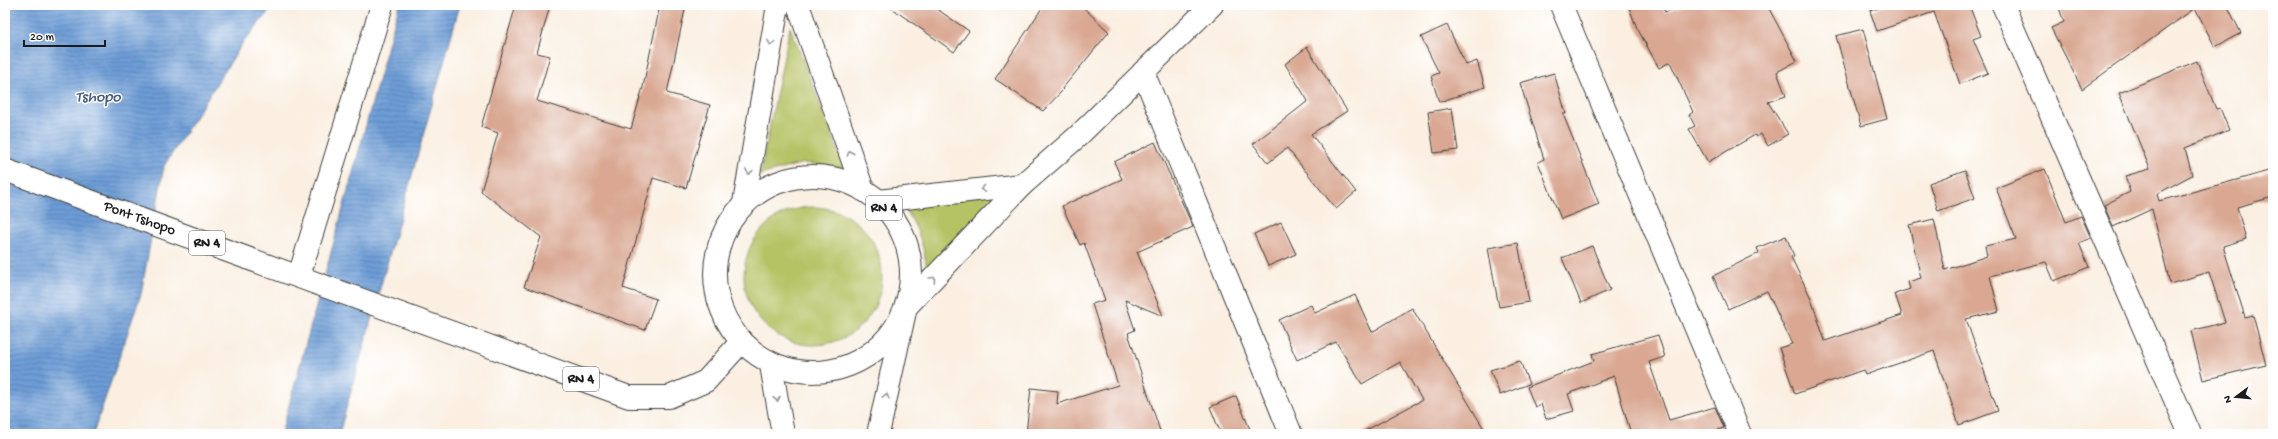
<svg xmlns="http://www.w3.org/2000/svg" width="2278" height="439" viewBox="0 0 2278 439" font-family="'Gochi Hand',sans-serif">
	<defs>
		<pattern id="water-rules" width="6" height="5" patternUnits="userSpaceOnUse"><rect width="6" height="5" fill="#6d9dd7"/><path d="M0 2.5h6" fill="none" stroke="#597fae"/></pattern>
	</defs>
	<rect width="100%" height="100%" fill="#fff"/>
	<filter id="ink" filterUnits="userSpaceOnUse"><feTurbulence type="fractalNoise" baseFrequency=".025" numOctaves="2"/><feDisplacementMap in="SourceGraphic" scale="8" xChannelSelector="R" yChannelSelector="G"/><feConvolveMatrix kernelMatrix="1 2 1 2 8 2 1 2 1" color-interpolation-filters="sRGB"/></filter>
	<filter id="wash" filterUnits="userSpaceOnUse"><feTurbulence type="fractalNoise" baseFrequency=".012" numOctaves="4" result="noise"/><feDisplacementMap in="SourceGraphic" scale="16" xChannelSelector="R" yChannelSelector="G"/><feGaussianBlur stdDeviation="0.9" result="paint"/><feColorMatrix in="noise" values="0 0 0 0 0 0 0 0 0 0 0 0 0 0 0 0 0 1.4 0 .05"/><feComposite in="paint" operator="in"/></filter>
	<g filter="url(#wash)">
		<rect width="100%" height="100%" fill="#faefe1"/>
		<!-- grass -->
		<path fill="#b6c365" stroke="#697040" d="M 790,27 L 845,168 L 803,163 L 760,175 Z
			M 995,193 L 999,203 L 927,269 C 923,243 917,223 900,203 Z
			M744 276a69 69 0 1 1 138 0a69 69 0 1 1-138 0Z"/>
		<!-- water -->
		<path fill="url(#water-rules)" stroke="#445c7a" d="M 5,5 L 274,5 L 242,44 L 164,166 L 141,294 L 93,434 L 5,434 Z
			M 399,5 L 460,5 L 339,434 L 281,434 Z"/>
		<g id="blocks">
			<!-- building -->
			<path fill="#d9a792" d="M 516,5 L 550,5 L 537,53 L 550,56 L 537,101 L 631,129 L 643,87 L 660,5 L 686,5 L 667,93 L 710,105 L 686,188 L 653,178 L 623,288 L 656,299 L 645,330 L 524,287 L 541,237 L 481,191 L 498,133 L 481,127 Z
				M 887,5 L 931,5 L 969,31 L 954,52 Z
				M 1044,5 L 1081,5 L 1109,32 L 1062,89 L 1063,90 L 1043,111 L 995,79 Z
				M 1628,5 L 1662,5 L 1665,12 L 1685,5 L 1767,5 L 1797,61 L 1777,72 L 1786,96 L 1768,102 L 1788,134 L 1768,146 L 1761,134 L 1756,137 L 1755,135 L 1708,162 L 1689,129 L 1695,126 L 1689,115 L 1693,112 L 1670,62 L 1659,68 L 1637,28 Z
				M 1887,5 L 1969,5 L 1981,36 L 1973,39 L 1988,73 L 1960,84 L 1934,12 L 1877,31 L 1870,11 Z
				M 2058,5 L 2227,5 L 2241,33 L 2215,47 L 2195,8 L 2082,89 L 2051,28 L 2064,22 Z
				M 1447,25 L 1466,65 L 1477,61 L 1485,87 L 1439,102 L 1431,76 L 1439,73 L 1421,37 Z
				M 1863,29 L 1887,119 L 1861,126 L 1836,36 Z
				M 1307,47 L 1347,111 L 1311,134 L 1356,192 L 1336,209 L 1287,148 L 1268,163 L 1253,144 L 1308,101 L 1285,64 Z
				M 2197,61 L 2216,109 L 2220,108 L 2229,130 L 2185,148 L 2192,175 L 2157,194 L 2159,201 L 2273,170 L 2273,197 L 2237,207 L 2246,239 L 2223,246 L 2245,317 L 2253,315 L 2266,365 L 2203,380 L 2191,331 L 2225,322 L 2209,272 L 2170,284 L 2152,209 L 2113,227 L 2104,205 L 2130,192 L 2125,176 L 2150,169 L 2119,93 Z
				M 1554,73 L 1566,114 L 1563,114 L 1599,204 L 1561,219 L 1538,162 L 1544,159 L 1520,83 Z
				M 1452,108 L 1458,150 L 1434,153 L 1428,112 Z
				M 1155,142 L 1193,227 L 1137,252 L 1163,316 L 1125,300 L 1135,330 L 1128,333 L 1161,434 L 1026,434 L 1031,388 L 1058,391 L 1057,404 L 1118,385 L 1092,304 L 1105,300 L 1084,243 L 1080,245 L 1062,206 L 1122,179 L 1114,162 Z
				M 2045,169 L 2066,222 L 2081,216 L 2091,238 L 2079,243 L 2089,267 L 2054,281 L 2046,262 L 1990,276 L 1999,311 L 1966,319 L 1998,411 L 1959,425 L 1934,351 L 1865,375 L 1863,370 L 1795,394 L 1779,348 L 1792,344 L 1767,291 L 1728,309 L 1713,276 L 1759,253 L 1757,248 L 1786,236 L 1794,256 L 1791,257 L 1810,296 L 1825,341 L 1902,315 L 1895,294 L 1910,289 L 1908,282 L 1921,278 L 1909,225 L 1934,219 L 1945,270 L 1987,256 L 1985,246 L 2016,239 L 1996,188 Z
				M 1965,170 L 1975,198 L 1938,211 L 1929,183 Z
				M 1281,222 L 1296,254 L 1268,266 L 1254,234 Z
				M 1518,243 L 1529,302 L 1499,307 L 1488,248 Z
				M 1592,246 L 1610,290 L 1581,303 L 1562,258 Z
				M 1355,295 L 1372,332 L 1412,308 L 1487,434 L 1359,434 L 1422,400 L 1400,362 L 1362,384 L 1336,342 L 1297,360 L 1279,320 L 1311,305 L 1315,313 Z
				M 1658,335 L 1665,357 L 1649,362 L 1669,420 L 1715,407 L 1724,428 L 1700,434 L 1631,434 L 1614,376 L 1568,394 L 1574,411 L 1546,419 L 1541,404 L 1535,407 L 1527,387 L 1594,361 L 1592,354 Z
				M 1520,361 L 1529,384 L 1500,395 L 1490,370 Z
				M 1236,396 L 1252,434 L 1221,434 L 1210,407 Z"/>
		</g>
	</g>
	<g filter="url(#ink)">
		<use href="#blocks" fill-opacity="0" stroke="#3d3c3a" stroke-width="1"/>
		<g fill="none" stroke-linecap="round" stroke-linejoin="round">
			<!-- street casing -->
			<g stroke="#3d3c3a" stroke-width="24">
				<path id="street" d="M 1561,5 L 1740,434
					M 2003,5 L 2190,434
					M 1143,72 L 1291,434
					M 299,276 L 382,5"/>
			</g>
			<!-- secondary casing -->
			<g stroke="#3d3c3a" stroke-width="24">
				<path id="secondary" d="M 798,5 L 863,190
					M 744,203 L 778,5
					M 771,365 L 783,434
					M 878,434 L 906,307"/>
			</g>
			<!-- highway casing -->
			<g stroke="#3d3c3a" stroke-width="24">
				<g id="highway">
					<path id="s1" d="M 5,170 L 629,397 L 669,397 L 706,381 L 741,342"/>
					<circle cx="813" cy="274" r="98"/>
					<path d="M 878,201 L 1022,185"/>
					<path d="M 906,307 L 1022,185 L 1077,137 L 1212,5"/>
				</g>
			</g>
			<!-- street -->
			<use href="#street" stroke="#fff" stroke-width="22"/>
			<!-- secondary -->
			<use href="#secondary" stroke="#fff" stroke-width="22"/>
			<!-- highway -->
			<use href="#highway" stroke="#fff" stroke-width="22"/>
		</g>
		<!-- one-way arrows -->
		<defs><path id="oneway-chevron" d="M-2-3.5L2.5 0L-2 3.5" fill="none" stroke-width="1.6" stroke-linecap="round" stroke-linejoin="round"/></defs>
		<g stroke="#999">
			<use href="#oneway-chevron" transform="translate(771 43) rotate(100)"/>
			<use href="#oneway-chevron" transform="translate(850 153) rotate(-109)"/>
			<use href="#oneway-chevron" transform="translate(749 172) rotate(100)"/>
			<use href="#oneway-chevron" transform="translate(983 189) rotate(174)"/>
			<use href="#oneway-chevron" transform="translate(933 279) rotate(-47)"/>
			<use href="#oneway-chevron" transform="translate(886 396) rotate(-77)"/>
			<use href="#oneway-chevron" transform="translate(777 399) rotate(80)"/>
		</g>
	</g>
	<g text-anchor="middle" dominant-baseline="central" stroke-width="3" stroke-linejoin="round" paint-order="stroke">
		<!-- shield labels -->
		<g fill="#fff" stroke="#606060" stroke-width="1">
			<rect x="866" y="196" width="36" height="24" rx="3"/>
			<rect x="189" y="231" width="36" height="24" rx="3"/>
			<rect x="563" y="367" width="36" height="24" rx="3"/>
		</g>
		<g font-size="14" font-weight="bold" fill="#1c1c1c">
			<text x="884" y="208">RN 4</text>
			<text x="207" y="243">RN 4</text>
			<text x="581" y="379">RN 4</text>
		</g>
		<!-- street labels -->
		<g font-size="15" fill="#1c1c1c" stroke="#fff">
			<text stroke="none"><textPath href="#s1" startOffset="143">Pont Tshopo</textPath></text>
		</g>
		<!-- water labels -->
		<g font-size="16" font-style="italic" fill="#445c7a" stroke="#fff">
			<text x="98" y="98">Tshopo</text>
		</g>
	</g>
	<!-- margin -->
	<rect width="2278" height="439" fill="none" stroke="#fff" stroke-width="20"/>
	<!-- north arrow -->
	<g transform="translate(2236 397) rotate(254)" stroke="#ffffff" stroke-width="3" paint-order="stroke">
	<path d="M0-3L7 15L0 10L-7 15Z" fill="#1c1c1c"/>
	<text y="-6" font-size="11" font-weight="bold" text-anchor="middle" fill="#1c1c1c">N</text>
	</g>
	<!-- scale -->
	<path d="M24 40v6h81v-6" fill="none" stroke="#1c1c1c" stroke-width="2"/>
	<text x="30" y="40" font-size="12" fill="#1c1c1c" stroke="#ffffff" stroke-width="3" paint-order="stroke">20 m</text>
</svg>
